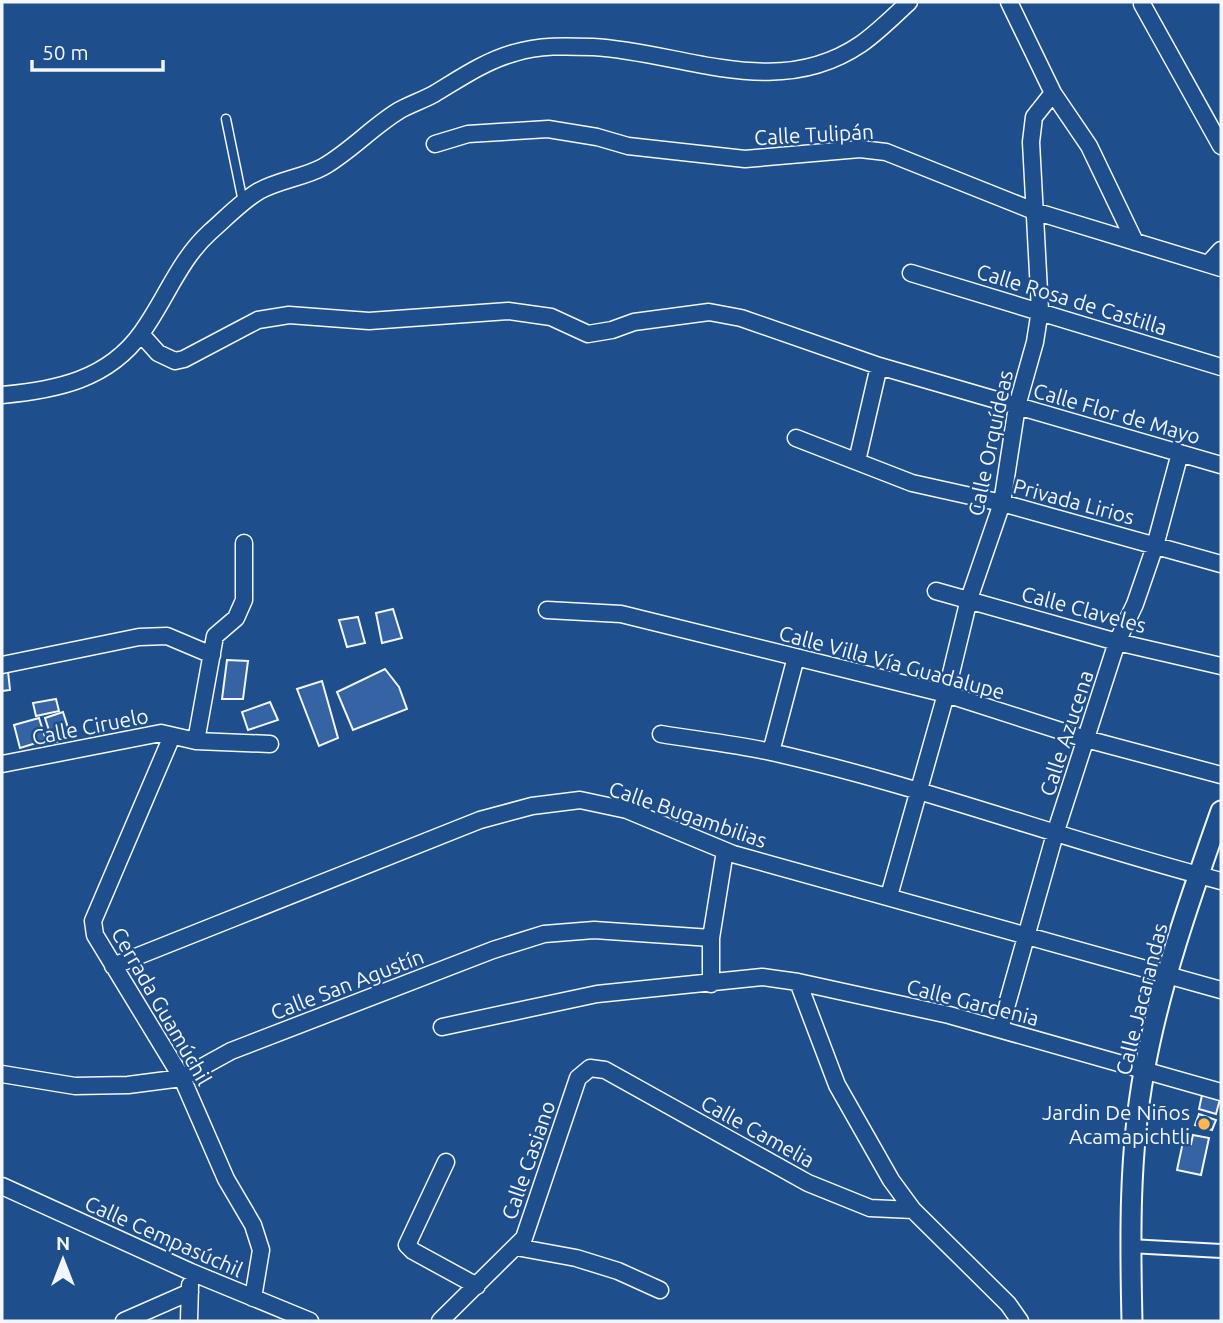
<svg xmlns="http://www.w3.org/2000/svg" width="1223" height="1323" viewBox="0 0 1223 1323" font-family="Ubuntu,sans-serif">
	<rect width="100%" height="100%" fill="#1f4e8c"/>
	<!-- building -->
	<path fill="#3563a3" stroke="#f2f6ff" stroke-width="2" d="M 393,609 L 402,638 L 382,643 L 376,613 Z
		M 358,617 L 365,643 L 347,647 L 339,620 Z
		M 227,660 L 248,661 L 243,699 L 222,699 Z
		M 385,669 L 399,687 L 407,709 L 353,730 L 337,692 Z
		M 8,671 L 10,690 L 2,691 L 2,672 Z
		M 322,681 L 338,738 L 319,746 L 297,689 Z
		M 56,699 L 59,711 L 36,716 L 33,703 Z
		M 270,702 L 278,720 L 248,730 L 242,712 Z
		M 63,712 L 71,737 L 53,743 L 45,718 Z
		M 39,718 L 46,740 L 20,748 L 14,725 Z
		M 1202,1095 L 1220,1099 L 1216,1114 L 1199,1109 Z
		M 1199,1114 L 1216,1120 L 1212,1130 L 1195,1125 Z
		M 1193,1135 L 1209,1138 L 1201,1175 L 1177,1170 L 1183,1142 L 1191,1144 Z"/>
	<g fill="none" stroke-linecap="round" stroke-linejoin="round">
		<!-- service casing -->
		<g stroke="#f2f6ff" stroke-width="11">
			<path id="service" d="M 226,119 L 243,202"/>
		</g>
		<!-- pedestrian casing -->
		<g stroke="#f2f6ff" stroke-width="16">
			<path id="pedestrian" d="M 1130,1246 L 1221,1251"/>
		</g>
		<!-- minor casing -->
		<g stroke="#f2f6ff" stroke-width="19">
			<path id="minor" d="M 1142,4 L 1221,146
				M 1053,93 L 1089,146 L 1135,242
				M 435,144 L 468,134 L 548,129 L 597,137 L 628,146 L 745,159 L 860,149 L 886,152 L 1034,211 L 1221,268
				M 1208,264 L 1221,250
				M 911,273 L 1221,367
				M 141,334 L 158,353 L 175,361 L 184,359 L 258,320 L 289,315 L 369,321 L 508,311 L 551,317 L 588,334 L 612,330 L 634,322 L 709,312 L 741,318 L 879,366 L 1221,465
				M 2,395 C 56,390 108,380 142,332 C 166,299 179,260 210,232 C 225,219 242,201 259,191 C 279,180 305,177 323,167 C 351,151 373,126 400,110 C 411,104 423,100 434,94 C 459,79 485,61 514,53 C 540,45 566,46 593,47 C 683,52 776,102 861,44 C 878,32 894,16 909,2
				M 796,438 L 912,483 L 1002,503 L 1221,564
				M 857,461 L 879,366
				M 936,591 L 1117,642 L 1221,666
				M 547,610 L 621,614 L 946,694 L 1086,739 L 1221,775
				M 2,665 L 139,637 L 167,636 L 212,655
				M 661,734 C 697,740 735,744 771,752 C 923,786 1070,842 1221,881
				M 172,736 L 93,921 L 95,935 L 182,1078 L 226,1179 L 253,1225 L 261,1250 L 253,1298
				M 196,741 L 215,636 L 236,618 L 244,600 L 244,543
				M 771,752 L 796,657
				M 2,764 L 161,733 L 196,741 L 270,744
				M 889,896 L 946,694 L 969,599 L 1002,503 L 1017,406 L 1035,342 L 1040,310 L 1031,142 L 1034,117 L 1053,93 L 1009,2
				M 113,966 L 480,820 L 532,806 L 580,800 L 627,810 L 733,854 L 1221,990
				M 798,982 L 837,1085 L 891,1180 L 913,1210 L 1008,1304 L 1020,1321
				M 711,984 L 711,938 L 725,851
				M 442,1027 L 597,994 L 762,977 L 798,982 L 949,1015 L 1221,1092
				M 1000,1029 L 1055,834 L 1117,642 L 1135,604 L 1155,546 L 1180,453
				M 2,1074 L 75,1086 L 128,1085 L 182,1078 L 231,1051 L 493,950 L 544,934 L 594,930 L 711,938
				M 446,1162 L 407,1245 L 413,1251 L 477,1286
				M 2,1186 L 191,1272 L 310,1321
				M 516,1247 L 576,1258 L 618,1271 L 660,1290
				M 124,1321 L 190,1292
				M 189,1321 L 190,1285
				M 440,1321 L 524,1238 L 578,1078 L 590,1068 L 605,1070 L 808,1183 L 870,1208 L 913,1210"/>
		</g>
		<!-- tertiary casing -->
		<g stroke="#f2f6ff" stroke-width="23">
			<path id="tertiary" d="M 1132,1321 C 1130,1238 1129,1154 1144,1072 C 1160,983 1191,896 1221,811"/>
		</g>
		<!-- service -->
		<use href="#service" stroke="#1f4e8c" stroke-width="8"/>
		<!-- pedestrian -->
		<use href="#pedestrian" stroke="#1f4e8c" stroke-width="12"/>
		<!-- minor -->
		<use href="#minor" stroke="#1f4e8c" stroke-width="16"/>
		<!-- tertiary -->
		<use href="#tertiary" stroke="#1f4e8c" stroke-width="19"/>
	</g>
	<!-- markers -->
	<circle fill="#ffb74d" stroke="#1f4e8c" stroke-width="2.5" cx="1204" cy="1124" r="7"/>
	<g text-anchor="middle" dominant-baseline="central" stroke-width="5" stroke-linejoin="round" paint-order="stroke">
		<!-- street labels -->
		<g font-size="21" fill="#f2f6ff" stroke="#1f4e8c">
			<text transform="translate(814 134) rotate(-3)">Calle Tulipán</text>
			<text transform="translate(1072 299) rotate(17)">Calle Rosa de Castilla</text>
			<text transform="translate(1117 413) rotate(16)">Calle Flor de Mayo</text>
			<text transform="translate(990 443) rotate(-78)">Calle Orquídeas</text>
			<text transform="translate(1074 501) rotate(15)">Privada Lirios</text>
			<text transform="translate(1084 609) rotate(15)">Calle Claveles</text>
			<text transform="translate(892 662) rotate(15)">Calle Villa Vía Guadalupe</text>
			<text transform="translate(90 726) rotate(-11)">Calle Ciruelo</text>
			<text transform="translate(1066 733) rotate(-72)">Calle Azucena</text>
			<text transform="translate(688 814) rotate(19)">Calle Bugambilias</text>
			<text transform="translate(347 984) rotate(-21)">Calle San Agustín</text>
			<text transform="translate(1141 999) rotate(-76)">Calle Jacarandas</text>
			<text transform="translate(973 1002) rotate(14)">Calle Gardenia</text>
			<text transform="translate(162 1006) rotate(60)">Cerrada Guamúchil</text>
			<text transform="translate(758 1131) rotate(29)">Calle Camelia</text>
			<text transform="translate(528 1160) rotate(-71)">Calle Casiano</text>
			<text transform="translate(164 1236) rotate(24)">Calle Cempasúchil</text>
		</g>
		<!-- poi labels -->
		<g font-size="21" fill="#f2f6ff" stroke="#1f4e8c" text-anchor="end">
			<text x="1190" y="1112">Jardin De Niños<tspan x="1190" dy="24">Acamapichtli</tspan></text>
		</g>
	</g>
	<!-- border -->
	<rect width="1223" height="1323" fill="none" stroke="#f2f6ff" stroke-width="7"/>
	<!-- north arrow -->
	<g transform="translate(63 1260)" stroke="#1f4e8c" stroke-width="5" paint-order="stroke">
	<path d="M0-5L12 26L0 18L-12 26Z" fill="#f2f6ff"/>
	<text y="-10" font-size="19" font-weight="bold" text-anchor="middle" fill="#f2f6ff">N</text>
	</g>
	<!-- scale -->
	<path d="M32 60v10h131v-10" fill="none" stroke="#f2f6ff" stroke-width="3.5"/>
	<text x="42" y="60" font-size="21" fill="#f2f6ff" stroke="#1f4e8c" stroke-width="5" paint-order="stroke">50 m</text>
</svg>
